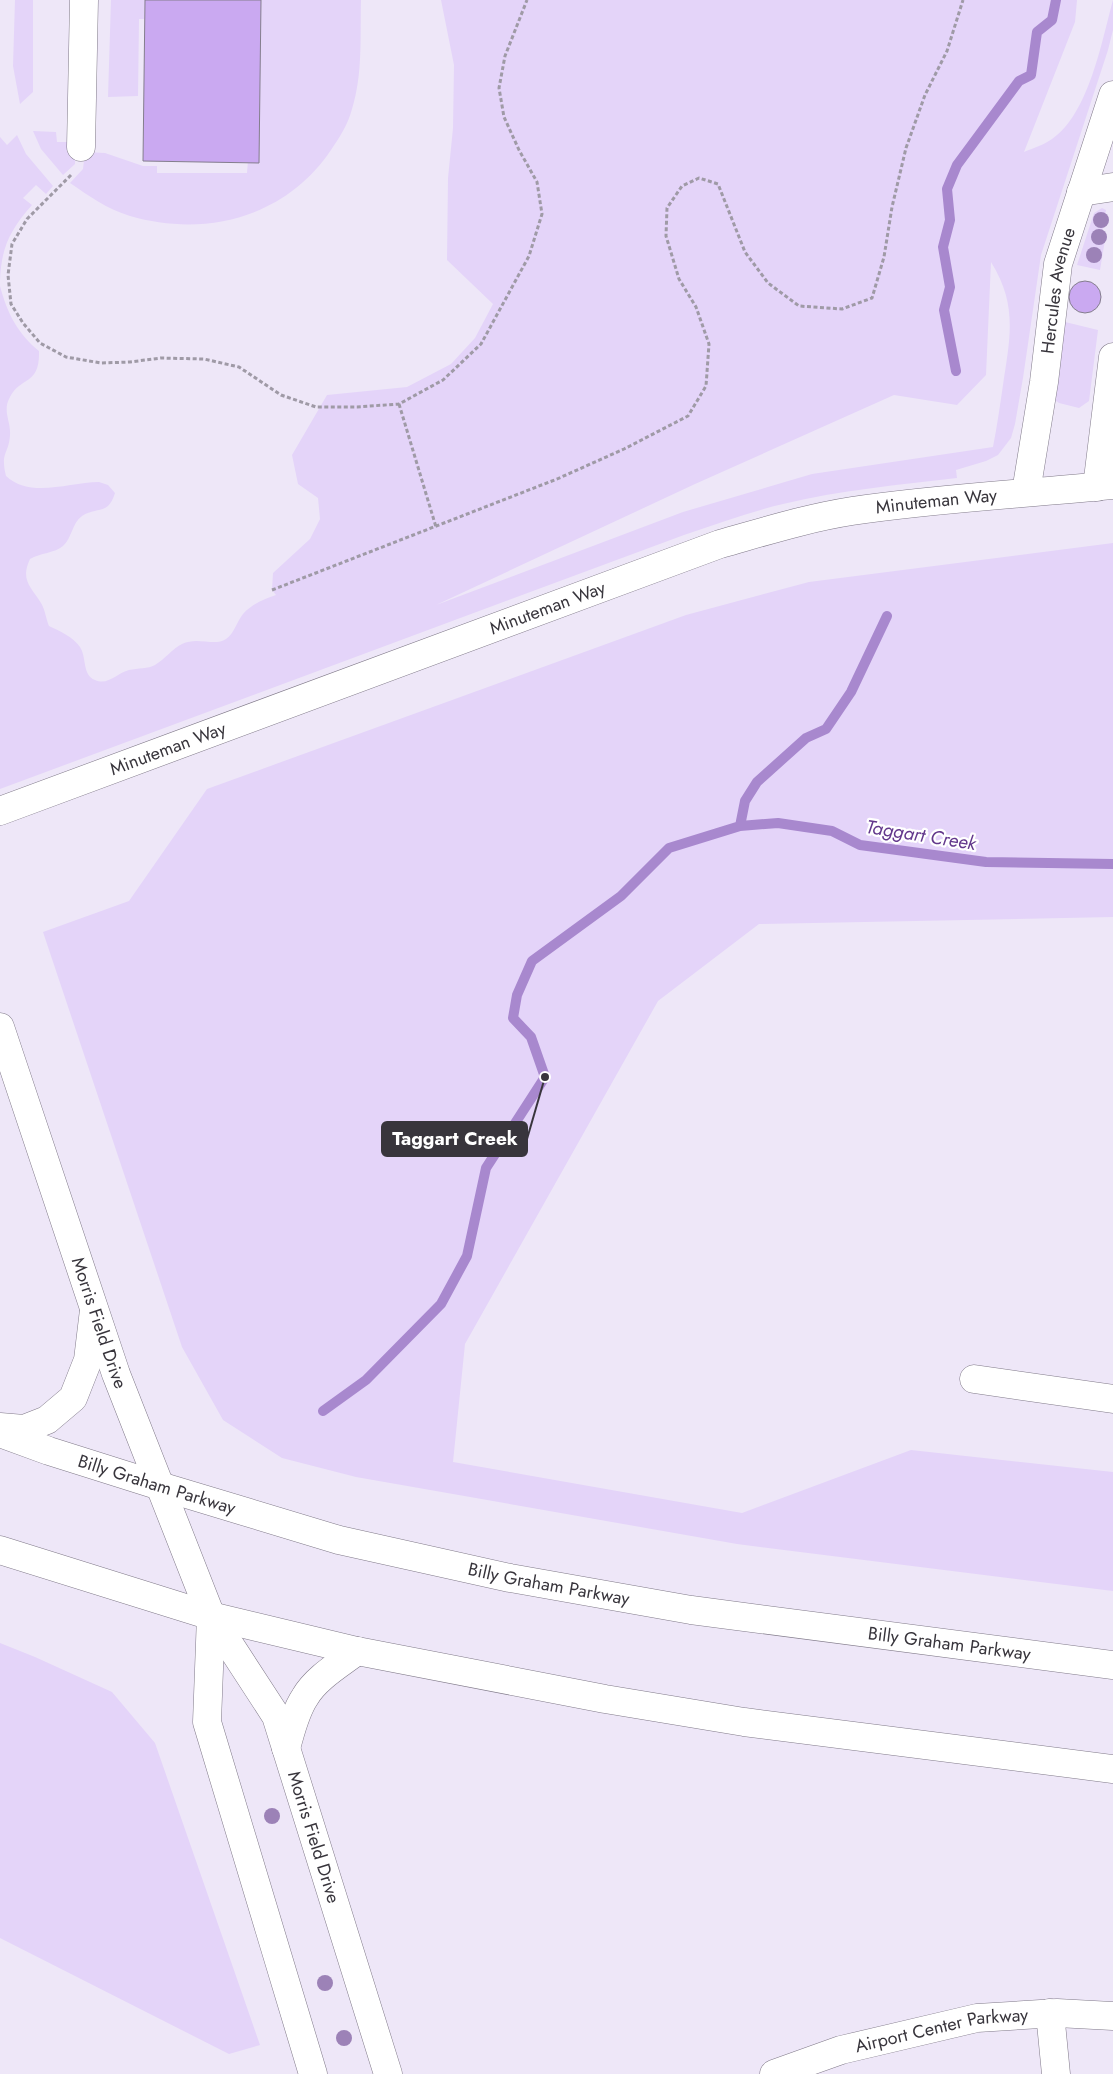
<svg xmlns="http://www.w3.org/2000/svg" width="1113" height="2074" viewBox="0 0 1113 2074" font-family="Jost,sans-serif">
	<rect width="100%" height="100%" fill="#eee7f8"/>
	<!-- green -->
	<path fill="#e4d4f9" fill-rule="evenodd" d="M 15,0 L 33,0 L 33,92 L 20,104 L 13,66 Z
		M 111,0 L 145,0 L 144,19 L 139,19 L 138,96 L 108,97 Z
		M 261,0 L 361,0 C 360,37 363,74 352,109 C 348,124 340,137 331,150 C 286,217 206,238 130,216 C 107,209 89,196 70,183 L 83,169 L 85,152 L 105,153 L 143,166 L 157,166 L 157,173 L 247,173 Z
		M 441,0 L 1077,0 L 1075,22 L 1024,152 C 1033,148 1044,145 1052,139 C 1089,114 1102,40 1113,0 L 1113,30 L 1108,50 L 1041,255 L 1023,378 L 1015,424 L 1011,438 L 998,455 L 986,461 L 956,470 L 957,478 C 899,485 840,490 783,504 C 749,512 717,524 684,535 L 0,789 L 0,286 C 7,313 18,334 39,351 C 40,386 21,376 10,397 C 2,411 11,421 10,435 C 9,454 0,452 6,476 C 31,499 69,482 99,482 L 108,485 L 115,493 C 108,516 97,506 82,516 C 72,523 72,538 63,546 C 55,553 40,553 30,559 C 20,580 31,587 41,603 C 45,609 46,619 49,626 C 60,631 73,637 80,647 C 87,658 82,675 95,680 C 108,686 117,673 129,670 C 138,668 148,669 155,665 C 165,659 172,649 182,644 C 198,636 214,647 226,639 C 234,634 237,621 243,614 C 252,604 264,599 276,595 L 272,590 L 273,573 L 310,539 L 320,519 L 318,498 L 298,484 L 292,455 L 327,395 L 407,387 L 451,364 L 475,338 L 493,304 L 447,260 L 448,178 L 453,128 L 454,65 ZM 991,262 C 1018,305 1010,338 1003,385 C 1000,406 997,426 993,447 L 812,474 L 683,512 L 436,605 L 695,484 L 894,395 L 957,405 L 986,375 Z
		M 33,131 L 56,132 L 57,142 L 75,142 L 75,164 L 63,175 L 41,149 Z
		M 17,135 L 26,154 L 53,186 L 46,194 L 36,185 L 23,198 L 32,205 C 10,230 1,248 0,281 L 0,137 L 7,145 Z
		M 1102,208 L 1106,210 L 1102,233 L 1106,234 L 1100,270 L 1077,265 L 1094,213 Z
		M 1061,321 L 1098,330 L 1089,401 L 1079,408 L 1059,403 L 1055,400 Z
		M 1113,543 L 1113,917 L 759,924 L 658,1001 L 465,1344 L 453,1462 L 742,1513 L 911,1450 L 1113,1472 L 1113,1591 L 737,1544 L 356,1477 L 282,1458 L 223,1420 L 182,1347 L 43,932 L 129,901 L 207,789 L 686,615 L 809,582 Z
		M 0,1643 L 35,1657 L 112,1692 L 155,1743 L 260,2045 L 229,2054 L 0,1938 Z"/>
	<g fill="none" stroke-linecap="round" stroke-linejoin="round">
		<!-- stream -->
		<path stroke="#a888ce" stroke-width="10" d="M 956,371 L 944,310 L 950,287 L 943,247 L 950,220 L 947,189 L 957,165 L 1019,81 L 1031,75 L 1037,32 L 1052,20 L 1056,0
			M 740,826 L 745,801 L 757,782 L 806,738 L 826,729 L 851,692 L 887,616
			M 323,1411 L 366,1380 L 441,1304 L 467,1256 L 486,1168 L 545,1077 L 531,1037 L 513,1018 L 517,995 L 532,961 L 621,896 L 669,848 L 740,826 L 778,823 L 832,831 L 860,845 L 986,862 L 1113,864"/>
	</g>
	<!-- building -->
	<path fill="#caa9f1" stroke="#847e8d" d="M 145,0 L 261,0 L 259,163 L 143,161 Z
		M1069 297a16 16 0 1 1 32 0a16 16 0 1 1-32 0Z"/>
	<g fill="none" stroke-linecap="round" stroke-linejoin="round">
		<!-- minor casing -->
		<g stroke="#807a89" stroke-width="29">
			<g id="minor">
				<path d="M 81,147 L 84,0"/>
				<path d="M 1081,192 L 1113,187"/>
				<path d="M 1097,487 L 1113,357"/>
				<path id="s1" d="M 1026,492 L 1044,382 L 1058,264 L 1113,95"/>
				<path id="s2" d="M 0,811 L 720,544 C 763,532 807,518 852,511 C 938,498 1026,494 1113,485"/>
				<path id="s3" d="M 0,1027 L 116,1374 L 211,1616 L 276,1716 L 388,2074"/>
				<path d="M 974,1379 L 1113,1399"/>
				<path d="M 211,1616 L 207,1722 L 313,2074"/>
				<path d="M 1050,2013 L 1056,2074"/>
				<path id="s4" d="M 774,2074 L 841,2050 L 977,2018 L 1057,2013 L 1113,2016"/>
			</g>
		</g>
		<!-- highway casing -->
		<g stroke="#807a89" stroke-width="29">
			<g id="highway">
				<path d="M 0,1427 L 24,1429 L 47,1420 L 73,1398 L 88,1360 L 94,1310"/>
				<path id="s5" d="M 0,1433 L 49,1451 L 160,1486 L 339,1540 L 510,1578 L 691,1610 L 1113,1665"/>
				<path d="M 0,1550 L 211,1616 L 357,1651 L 605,1699 L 744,1722 L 1113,1769"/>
				<path d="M 286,1748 C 291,1731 295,1712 305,1697 C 316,1678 340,1664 357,1651"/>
			</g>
		</g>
		<!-- path -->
		<path stroke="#9f9aa6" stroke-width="3" stroke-dasharray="4 2.5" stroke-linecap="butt" d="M 71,175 L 27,219 L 12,244 L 8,275 L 11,304 L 23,323 L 40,343 L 66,357 L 101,363 L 130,362 L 161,358 L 204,359 L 239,367 L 281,395 L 316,407 L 357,407 L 399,404 L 443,380 L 481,344 L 529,256 L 542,214 L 537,182 L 519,150 L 504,117 L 499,88 L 505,56 L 527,0
			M 399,404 L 436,527
			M 272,590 L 557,479 L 624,449 L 688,416 L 706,386 L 709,344 L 696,307 L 679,279 L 666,236 L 667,208 L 682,186 L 699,178 L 718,184 L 745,252 L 768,283 L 799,306 L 842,309 L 872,298 L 884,257 L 892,207 L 906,148 L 925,95 L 947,51 L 963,0"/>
		<!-- minor -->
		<use href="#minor" stroke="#fff" stroke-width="28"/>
		<!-- highway -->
		<use href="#highway" stroke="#fff" stroke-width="28"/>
	</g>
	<!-- trees -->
	<g fill="#9c82b7">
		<circle cx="1101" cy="220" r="8"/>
		<circle cx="1099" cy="237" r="8"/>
		<circle cx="1094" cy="255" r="8"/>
		<circle cx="272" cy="1816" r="8"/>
		<circle cx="325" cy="1983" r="8"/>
		<circle cx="344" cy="2038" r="8"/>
	</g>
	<g text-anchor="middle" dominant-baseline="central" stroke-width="4.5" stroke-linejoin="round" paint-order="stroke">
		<!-- street labels -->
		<g font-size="18" fill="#38353c" stroke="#fff">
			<text stroke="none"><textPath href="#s1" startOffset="204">Hercules Avenue</textPath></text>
			<text stroke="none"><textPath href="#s2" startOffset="989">Minuteman Way</textPath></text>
			<text stroke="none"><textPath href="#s2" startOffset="584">Minuteman Way</textPath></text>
			<text stroke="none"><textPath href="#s2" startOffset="179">Minuteman Way</textPath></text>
			<text stroke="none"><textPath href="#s3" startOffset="312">Morris Field Drive</textPath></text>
			<text stroke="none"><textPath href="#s5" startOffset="165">Billy Graham Parkway</textPath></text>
			<text stroke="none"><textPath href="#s5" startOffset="570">Billy Graham Parkway</textPath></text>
			<text stroke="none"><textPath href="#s5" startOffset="975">Billy Graham Parkway</textPath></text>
			<text stroke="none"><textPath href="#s3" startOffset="872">Morris Field Drive</textPath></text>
			<text stroke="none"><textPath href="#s4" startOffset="174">Airport Center Parkway</textPath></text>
		</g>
		<!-- water labels -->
		<g font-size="19" font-style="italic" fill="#63388c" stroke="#fff">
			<text transform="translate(921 835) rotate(9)">Taggart Creek</text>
		</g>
	</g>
	<!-- callouts -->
	<path fill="none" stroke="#38353c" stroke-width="2" d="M545 1077L527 1139"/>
	<circle fill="#38353c" stroke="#fff" stroke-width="2" cx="545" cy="1077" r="5"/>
	<rect fill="#38353c" stroke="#38353c" stroke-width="2" x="382" y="1122" width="145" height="34" rx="5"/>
	<g font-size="19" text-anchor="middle" font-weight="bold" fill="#fff">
		<text x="455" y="1145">Taggart Creek</text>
	</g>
</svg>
